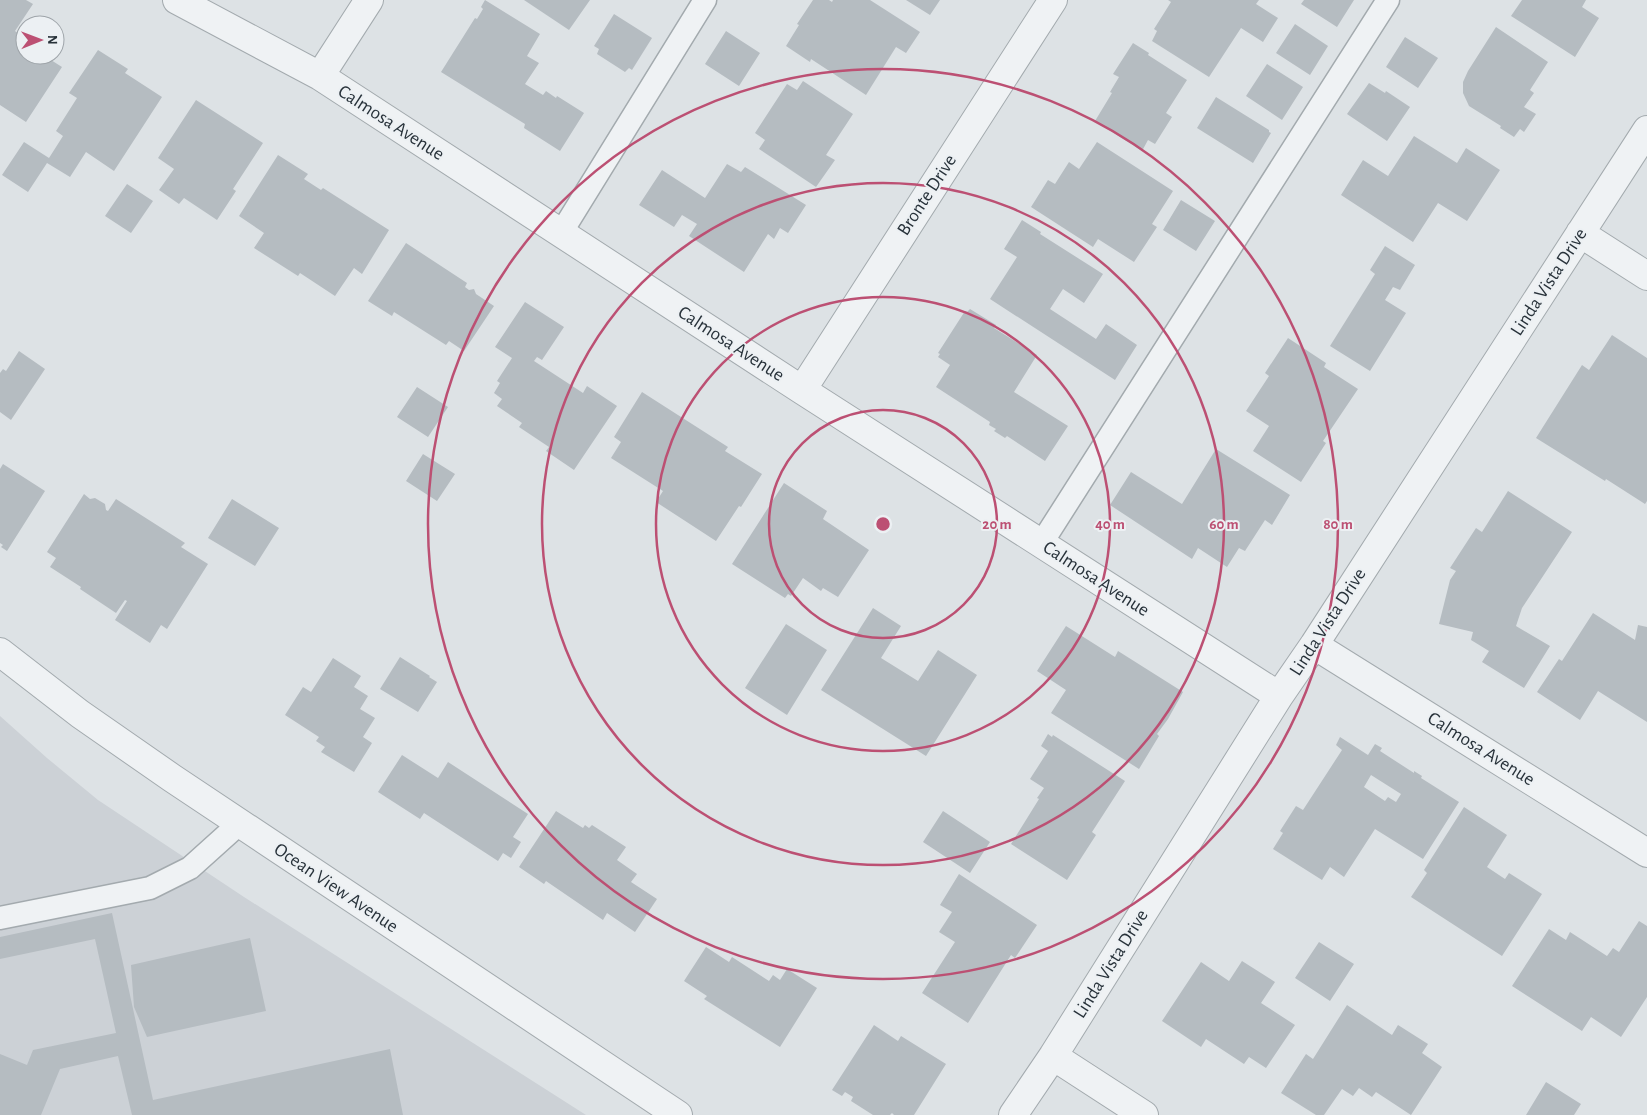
<svg xmlns="http://www.w3.org/2000/svg" width="1647" height="1115" viewBox="0 0 1647 1115" font-family="'Alegreya Sans',sans-serif">
	<rect width="100%" height="100%" fill="#dde2e5"/>
	<!-- built -->
	<path fill="#ccd1d6" d="M 0,716 L 47,758 L 98,800 L 244,897 L 586,1115 L 0,1115 Z"/>
	<!-- building -->
	<path fill="#b5bcc1" fill-rule="evenodd" d="M 0,0 L 26,0 L 33,4 L 15,31 L 23,37 L 21,40 L 25,43 L 25,55 L 43,55 L 62,67 L 26,122 L 0,105 Z
		M 485,0 L 540,34 L 527,56 L 539,63 L 525,84 L 543,95 L 546,91 L 556,98 L 557,96 L 584,113 L 560,151 L 524,128 L 525,124 L 441,72 L 475,18 L 477,19 L 483,9 L 481,7 Z
		M 524,0 L 590,0 L 569,30 Z
		M 813,0 L 829,0 L 832,2 L 833,0 L 870,0 L 920,32 L 906,53 L 896,47 L 866,95 L 811,59 L 810,62 L 786,46 L 799,25 L 797,24 Z
		M 906,0 L 940,0 L 930,15 Z
		M 1168,0 L 1259,0 L 1256,4 L 1278,18 L 1263,42 L 1241,28 L 1209,77 L 1152,41 L 1157,31 L 1154,29 L 1171,2 Z
		M 1304,0 L 1354,0 L 1337,27 L 1301,4 Z
		M 1522,0 L 1586,0 L 1582,7 L 1599,18 L 1575,57 L 1511,16 Z
		M 614,14 L 652,38 L 632,70 L 629,68 L 625,72 L 597,54 L 599,49 L 594,46 Z
		M 1295,24 L 1328,46 L 1310,75 L 1276,53 Z
		M 1496,27 L 1548,62 L 1530,90 L 1534,93 L 1524,107 L 1536,114 L 1524,132 L 1520,129 L 1514,137 L 1500,128 L 1501,126 L 1469,106 L 1463,93 L 1463,82 L 1468,71 Z
		M 726,31 L 760,53 L 739,86 L 705,64 Z
		M 1405,37 L 1438,58 L 1418,88 L 1386,67 Z
		M 1133,43 L 1149,53 L 1148,55 L 1187,80 L 1166,113 L 1172,117 L 1155,144 L 1148,140 L 1142,151 L 1095,121 L 1112,93 L 1110,92 L 1119,77 L 1113,74 Z
		M 98,50 L 128,69 L 125,73 L 162,97 L 114,171 L 86,152 L 70,177 L 47,163 L 28,192 L 2,175 L 24,142 L 49,158 L 63,136 L 56,131 L 77,98 L 69,93 Z
		M 1267,64 L 1303,87 L 1282,120 L 1246,96 Z
		M 803,81 L 853,114 L 826,155 L 835,160 L 816,187 L 759,149 L 765,140 L 755,133 L 787,84 L 797,90 Z
		M 1369,83 L 1385,93 L 1386,91 L 1410,107 L 1387,141 L 1347,114 Z
		M 1216,97 L 1269,130 L 1269,132 L 1271,133 L 1253,163 L 1197,128 Z
		M 196,100 L 263,143 L 233,189 L 236,191 L 217,220 L 184,198 L 179,204 L 159,190 L 174,169 L 158,158 Z
		M 1414,136 L 1457,163 L 1466,148 L 1500,170 L 1467,221 L 1438,203 L 1413,242 L 1341,195 L 1363,160 L 1388,176 Z
		M 1097,142 L 1173,191 L 1152,224 L 1157,227 L 1134,262 L 1098,239 L 1093,247 L 1031,207 L 1048,180 L 1055,184 L 1069,162 L 1079,169 Z
		M 278,155 L 308,174 L 304,179 L 321,190 L 323,188 L 389,230 L 362,274 L 354,268 L 335,296 L 300,273 L 298,276 L 254,248 L 264,233 L 239,216 Z
		M 727,164 L 741,172 L 745,167 L 806,205 L 788,233 L 780,228 L 774,239 L 768,234 L 744,272 L 689,236 L 697,224 L 682,215 L 674,227 L 639,205 L 662,170 L 705,198 Z
		M 127,184 L 153,201 L 131,233 L 105,216 Z
		M 1181,200 L 1215,221 L 1196,251 L 1163,230 Z
		M 1022,220 L 1041,232 L 1040,234 L 1103,274 L 1084,303 L 1063,289 L 1050,309 L 1096,339 L 1106,324 L 1137,345 L 1115,380 L 990,299 L 1017,257 L 1004,249 Z
		M 406,243 L 467,283 L 465,287 L 469,290 L 474,289 L 476,294 L 494,306 L 464,351 L 449,341 L 446,345 L 394,312 L 392,316 L 368,301 Z
		M 1385,246 L 1415,265 L 1400,290 L 1393,287 L 1385,300 L 1406,313 L 1370,371 L 1330,346 L 1375,274 L 1370,270 Z
		M 525,302 L 564,327 L 542,360 L 537,357 L 534,361 L 583,393 L 587,386 L 617,406 L 574,470 L 546,451 L 549,447 L 519,427 L 522,423 L 497,406 L 502,399 L 494,393 L 500,383 L 497,381 L 512,358 L 495,347 Z
		M 970,309 L 996,325 L 994,328 L 1037,355 L 1014,392 L 1068,426 L 1045,461 L 1007,436 L 1005,438 L 994,431 L 996,429 L 989,425 L 990,422 L 936,387 L 950,365 L 938,357 L 940,354 L 938,353 L 965,311 L 967,312 Z
		M 1612,335 L 1647,358 L 1647,501 L 1645,504 L 1606,479 L 1605,481 L 1536,438 L 1582,365 L 1589,370 Z
		M 1288,338 L 1326,363 L 1324,367 L 1358,389 L 1323,441 L 1326,443 L 1301,482 L 1253,451 L 1269,426 L 1246,411 L 1269,376 L 1265,373 Z
		M 19,351 L 45,369 L 11,420 L 0,412 L 0,373 L 3,369 L 6,371 Z
		M 417,387 L 448,407 L 428,437 L 397,417 Z
		M 642,392 L 728,447 L 725,451 L 762,474 L 741,507 L 739,506 L 716,541 L 656,502 L 663,491 L 611,458 L 621,442 L 614,437 Z
		M 1216,449 L 1290,495 L 1272,525 L 1265,520 L 1245,551 L 1239,548 L 1227,567 L 1198,548 L 1192,559 L 1110,505 L 1131,472 L 1182,504 Z
		M 423,454 L 455,474 L 437,501 L 406,481 Z
		M 3,464 L 45,491 L 7,551 L 1,547 L 3,545 L 0,543 L 0,469 Z
		M 784,483 L 827,511 L 823,519 L 869,550 L 838,597 L 823,588 L 821,591 L 803,578 L 791,596 L 788,594 L 785,598 L 732,564 Z
		M 1508,491 L 1572,532 L 1522,608 L 1516,626 L 1550,646 L 1524,688 L 1482,662 L 1489,651 L 1471,640 L 1473,632 L 1439,624 L 1450,580 L 1456,571 L 1450,568 L 1476,528 L 1482,532 Z
		M 84,494 L 90,499 L 95,498 L 105,504 L 106,510 L 108,511 L 116,499 L 185,543 L 181,547 L 208,564 L 167,629 L 161,625 L 150,643 L 115,620 L 127,601 L 125,600 L 116,613 L 80,589 L 81,587 L 50,567 L 56,558 L 47,552 Z
		M 232,499 L 279,528 L 255,566 L 208,538 Z
		M 873,608 L 901,626 L 881,658 L 918,681 L 938,650 L 977,675 L 926,756 L 821,690 Z
		M 1593,613 L 1635,640 L 1638,625 L 1647,627 L 1647,722 L 1598,691 L 1580,720 L 1537,692 L 1559,659 L 1562,661 Z
		M 786,624 L 827,650 L 787,715 L 745,688 Z
		M 1066,626 L 1115,657 L 1118,651 L 1183,692 L 1168,719 L 1157,734 L 1159,736 L 1139,769 L 1051,713 L 1066,690 L 1037,671 Z
		M 400,657 L 430,676 L 429,677 L 437,682 L 418,712 L 380,689 Z
		M 333,658 L 361,676 L 354,687 L 368,696 L 360,709 L 375,718 L 363,737 L 372,743 L 354,772 L 321,752 L 325,747 L 316,741 L 319,737 L 285,715 L 303,687 L 311,692 Z
		M 1048,734 L 1052,737 L 1053,735 L 1125,781 L 1092,832 L 1096,835 L 1067,880 L 1011,844 L 1039,799 L 1037,798 L 1044,788 L 1030,779 L 1048,751 L 1041,746 Z
		M 1340,737 L 1368,755 L 1375,744 L 1382,748 L 1380,751 L 1414,773 L 1414,771 L 1422,776 L 1421,778 L 1459,802 L 1423,859 L 1375,829 L 1344,877 L 1330,867 L 1322,880 L 1273,849 L 1283,833 L 1280,831 L 1296,806 L 1303,810 L 1342,750 L 1336,745 ZM 1371,775 L 1401,794 L 1396,802 L 1388,797 L 1385,801 L 1364,787 Z
		M 402,755 L 438,778 L 448,762 L 528,814 L 513,837 L 521,842 L 511,858 L 503,853 L 498,861 L 424,813 L 420,819 L 378,792 Z
		M 1464,807 L 1507,835 L 1487,867 L 1505,879 L 1509,873 L 1542,894 L 1502,956 L 1411,897 L 1427,873 L 1424,870 Z
		M 556,811 L 583,828 L 585,825 L 589,828 L 592,825 L 626,847 L 617,860 L 637,874 L 631,882 L 657,899 L 635,932 L 607,913 L 603,920 L 546,881 L 544,884 L 519,867 Z
		M 943,811 L 990,842 L 970,873 L 923,842 Z
		M 959,874 L 1037,925 L 1015,958 L 1011,955 L 968,1023 L 922,993 L 955,942 L 939,932 L 952,912 L 940,905 Z
		M 112,913 L 153,1100 L 390,1049 L 403,1115 L 132,1115 L 118,1056 L 60,1069 L 41,1115 L 0,1115 L 0,1054 L 27,1065 L 33,1050 L 116,1033 L 95,939 L 0,959 L 0,937 Z
		M 1639,921 L 1647,926 L 1647,997 L 1621,1037 L 1591,1017 L 1582,1031 L 1512,986 L 1549,929 L 1566,940 L 1570,932 L 1607,956 L 1613,948 L 1619,952 Z
		M 250,938 L 266,1011 L 147,1037 L 134,1007 L 131,965 Z
		M 1319,942 L 1354,964 L 1330,1001 L 1295,978 Z
		M 706,947 L 729,962 L 732,957 L 769,981 L 773,975 L 780,980 L 787,969 L 817,988 L 780,1047 L 704,999 L 707,996 L 684,981 Z
		M 1242,961 L 1275,982 L 1261,1003 L 1295,1025 L 1266,1068 L 1249,1057 L 1244,1064 L 1206,1039 L 1201,1047 L 1162,1021 L 1201,962 L 1229,981 Z
		M 1347,1005 L 1392,1035 L 1398,1025 L 1428,1044 L 1422,1053 L 1442,1067 L 1411,1115 L 1376,1092 L 1372,1097 L 1359,1088 L 1353,1096 L 1342,1089 L 1324,1115 L 1316,1115 L 1281,1093 L 1306,1054 L 1313,1059 Z
		M 874,1025 L 898,1041 L 901,1036 L 946,1064 L 914,1115 L 894,1115 L 892,1113 L 890,1115 L 873,1115 L 851,1101 L 853,1097 L 845,1092 L 842,1096 L 832,1090 Z
		M 1546,1082 L 1581,1104 L 1574,1115 L 1526,1115 Z"/>
	<g fill="none" stroke-linecap="round" stroke-linejoin="round">
		<!-- service casing -->
		<g stroke="#a3aaae" stroke-width="25">
			<path id="service" d="M 561,233 L 705,0
				M 1041,544 L 1388,0
				M 0,918 L 150,888 L 190,868 L 240,823"/>
		</g>
		<!-- minor casing -->
		<g stroke="#a3aaae" stroke-width="30">
			<path id="minor" d="M 177,0 L 320,76 L 802,390 L 1279,696
				M 320,76 L 369,0
				M 1580,233 L 1647,276
				M 802,390 L 1053,0
				M 1314,645 L 1647,853
				M 0,652 L 80,714 L 172,778 L 678,1115
				M 1053,1056 L 1144,1115
				M 1013,1115 L 1053,1056 L 1279,696 L 1314,645 L 1647,130"/>
		</g>
		<!-- service -->
		<use href="#service" stroke="#eff2f4" stroke-width="22"/>
		<!-- minor -->
		<use href="#minor" stroke="#eff2f4" stroke-width="28"/>
	</g>
	<!-- distance rings -->
	<g fill="none" stroke="#bc5073" stroke-width="2.5">
		<circle cx="883" cy="524" r="114"/>
		<circle cx="883" cy="524" r="227"/>
		<circle cx="883" cy="524" r="341"/>
		<circle cx="883" cy="524" r="455"/>
	</g>
	<g text-anchor="middle" dominant-baseline="central" stroke-width="4" stroke-linejoin="round" paint-order="stroke">
		<!-- street labels -->
		<g font-size="19" fill="#28323a" stroke="#ecf0f3">
			<text transform="translate(391 123) rotate(33)">Calmosa Avenue</text>
			<text transform="translate(927 195) rotate(-57)">Bronte Drive</text>
			<text transform="translate(1549 282) rotate(-57)">Linda Vista Drive</text>
			<text transform="translate(731 344) rotate(33)">Calmosa Avenue</text>
			<text transform="translate(1096 579) rotate(33)">Calmosa Avenue</text>
			<text transform="translate(1328 622) rotate(-57)">Linda Vista Drive</text>
			<text transform="translate(1481 749) rotate(32)">Calmosa Avenue</text>
			<text transform="translate(336 888) rotate(34)">Ocean View Avenue</text>
			<text transform="translate(1111 964) rotate(-58)">Linda Vista Drive</text>
		</g>
	</g>
	<circle cx="883" cy="524" r="8" fill="#bc5073" stroke="#ecf0f3" stroke-width="2.5"/>
	<g font-size="15" text-anchor="middle" font-weight="bold" fill="#bc5073" stroke="#ecf0f3" stroke-width="4" stroke-linejoin="round" paint-order="stroke">
		<text x="997" y="529">20 m</text>
		<text x="1110" y="529">40 m</text>
		<text x="1224" y="529">60 m</text>
		<text x="1338" y="529">80 m</text>
	</g>
	<!-- north arrow -->
	<g transform="translate(40 40) rotate(89)"><circle r="24" fill="#ecf0f3" stroke="#9ea4a9"/>
	<path d="M0-4L9 19L0 12L-9 19Z" fill="#bc5073"/>
	<text y="-8" font-size="14" font-weight="bold" text-anchor="middle" fill="#28323a">N</text>
	</g>
</svg>
